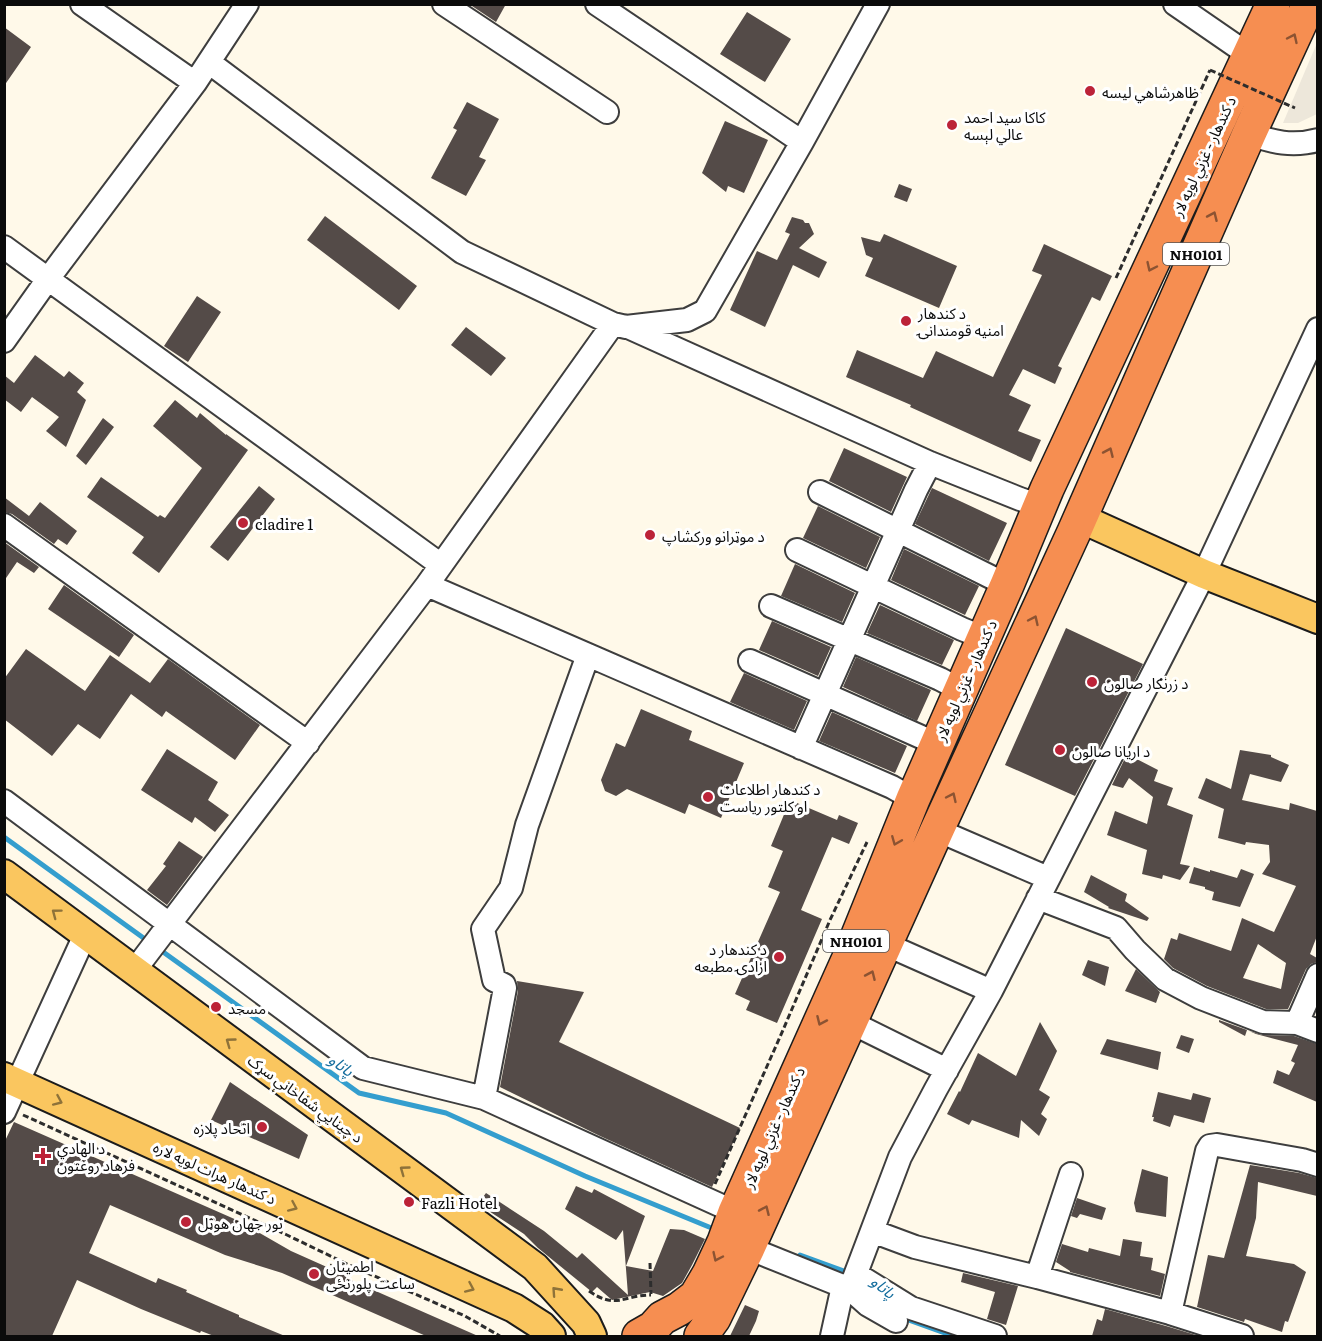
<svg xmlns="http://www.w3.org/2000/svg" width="1322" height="1341" viewBox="0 0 1322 1341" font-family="Literata,'Noto Sans Arabic',serif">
	<rect width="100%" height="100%" fill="#fff9e9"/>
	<!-- plaza -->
	<path fill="#ede7da" d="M 1317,43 L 1317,114 L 1298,123 L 1283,123 Z"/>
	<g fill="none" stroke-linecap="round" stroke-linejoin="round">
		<!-- stream -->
		<path stroke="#349ece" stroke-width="5" d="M 4,837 L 149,942
			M 159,949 L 359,1093 L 446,1113 L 585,1176 L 709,1227
			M 800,1255 L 844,1271 L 848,1275
			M 903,1318 L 953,1336"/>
	</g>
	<!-- building -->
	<path fill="#544b48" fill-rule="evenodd" d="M 469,4 L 506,4 L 496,22 Z
		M 747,12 L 791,39 L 765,82 L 720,54 Z
		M 4,27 L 31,47 L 4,86 Z
		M 467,102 L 499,119 L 479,157 L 486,160 L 466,196 L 431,178 L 457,130 L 453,128 Z
		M 725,121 L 768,140 L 744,193 L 728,186 L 726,192 L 702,173 Z
		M 899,184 L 912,189 L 907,202 L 894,197 Z
		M 325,216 L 417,286 L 399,310 L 307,240 Z
		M 792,217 L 803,220 L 805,223 L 809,223 L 814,234 L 799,248 L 827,262 L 819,278 L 793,265 L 765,327 L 730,310 L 757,251 L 777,260 L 790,234 L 785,232 Z
		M 884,234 L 957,266 L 939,308 L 865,276 L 873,258 L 866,255 L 861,237 L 880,242 Z
		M 1044,244 L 1112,276 L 1100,301 L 1092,297 L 1058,366 L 1062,368 L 1055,384 L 1023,369 L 1009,395 L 1031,405 L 1018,431 L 1041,440 L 1031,462 L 910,407 L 911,405 L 846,377 L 857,350 L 923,378 L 936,351 L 993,377 L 1042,275 L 1032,271 Z
		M 197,296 L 221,312 L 188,362 L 164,346 Z
		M 466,327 L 506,358 L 491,376 L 451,345 Z
		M 35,355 L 64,377 L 69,371 L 84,383 L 77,392 L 86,400 L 66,447 L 46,431 L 59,417 L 32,397 L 21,412 L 4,399 L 4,375 L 14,383 Z
		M 175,400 L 197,418 L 200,413 L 226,435 L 226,434 L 248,450 L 159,573 L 132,553 L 144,537 L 87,497 L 101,477 L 158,517 L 160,515 L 165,518 L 202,468 L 153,426 Z
		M 103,418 L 114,427 L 86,465 L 76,456 Z
		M 844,448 L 907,477 L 891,512 L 829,481 Z
		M 259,486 L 275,499 L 228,561 L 210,547 Z
		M 932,488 L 1007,523 L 989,561 L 915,524 Z
		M 4,497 L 29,516 L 40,502 L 77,531 L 67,545 L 58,539 L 54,544 L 12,514 L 4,512 Z
		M 818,506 L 880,537 L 866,568 L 803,538 Z
		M 4,542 L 39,567 L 34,573 L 17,562 L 4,581 Z
		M 904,549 L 979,586 L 965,615 L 891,580 Z
		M 795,564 L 855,593 L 842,622 L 781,596 Z
		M 64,585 L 134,635 L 119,657 L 48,609 Z
		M 880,605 L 954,640 L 942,665 L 867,633 Z
		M 772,621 L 831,647 L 818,676 L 759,650 Z
		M 1066,628 L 1143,664 L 1075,796 L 1005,765 Z
		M 26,649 L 85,691 L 110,655 L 150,683 L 168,659 L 260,725 L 235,760 L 166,711 L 162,717 L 131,694 L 100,739 L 78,724 L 52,756 L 4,719 L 4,679 Z
		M 856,657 L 931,690 L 917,721 L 843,687 Z
		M 744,673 L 807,701 L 794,730 L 730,702 Z
		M 641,709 L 692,731 L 689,740 L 744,763 L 721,818 L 689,804 L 685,814 L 627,789 L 616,796 L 605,791 L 601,780 L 616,743 L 625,747 Z
		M 832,712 L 907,746 L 895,773 L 819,741 Z
		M 167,749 L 218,782 L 208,800 L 229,815 L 215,832 L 195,817 L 192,823 L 141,790 Z
		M 1240,750 L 1271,755 L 1271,757 L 1289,765 L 1281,782 L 1250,774 L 1242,800 L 1289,810 L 1290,803 L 1317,811 L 1317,936 L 1310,954 L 1317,958 L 1317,962 L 1311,964 L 1306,969 L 1288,1009 L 1266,1009 L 1207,986 L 1173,968 L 1164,959 L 1171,938 L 1177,940 L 1179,933 L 1231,951 L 1242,918 L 1274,932 L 1296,886 L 1262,874 L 1270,862 L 1269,845 L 1246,842 L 1245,845 L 1218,838 L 1224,809 L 1198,798 L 1206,778 L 1231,789 ZM 1258,944 L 1286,963 L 1281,989 L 1243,978 Z
		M 1127,754 L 1158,770 L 1154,781 L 1173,788 L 1167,805 L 1193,815 L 1180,864 L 1190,866 L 1180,880 L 1163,875 L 1162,879 L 1142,874 L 1147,850 L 1107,835 L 1115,811 L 1147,824 L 1153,797 L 1129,778 L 1123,788 L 1112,785 Z
		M 790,800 L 837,820 L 839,815 L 858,823 L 849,844 L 832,837 L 801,910 L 822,919 L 777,1023 L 746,1010 L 750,1001 L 735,994 L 780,892 L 768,887 L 783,851 L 771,846 Z
		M 179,841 L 203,857 L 167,905 L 147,890 L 166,866 L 163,864 Z
		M 1194,867 L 1210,872 L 1210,870 L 1237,878 L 1241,869 L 1254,874 L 1240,907 L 1212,900 L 1214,892 L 1205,889 L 1205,887 L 1189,883 Z
		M 1091,875 L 1127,894 L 1125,901 L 1149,918 L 1147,921 L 1108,908 L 1109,907 L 1084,892 Z
		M 1088,960 L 1109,967 L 1105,986 L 1082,975 Z
		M 1136,969 L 1160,992 L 1156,1003 L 1125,991 Z
		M 517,981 L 584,992 L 559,1042 L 740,1128 L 712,1187 L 600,1136 L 500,1087 L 518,991 Z
		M 1219,1020 L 1247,1030 L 1245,1036 L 1219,1022 Z
		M 1040,1022 L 1057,1051 L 1039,1090 L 1050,1097 L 1041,1114 L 1047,1119 L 1039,1136 L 1021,1120 L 1019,1138 L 972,1120 L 969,1125 L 947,1114 L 959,1091 L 960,1092 L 978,1053 L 1016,1076 Z
		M 1249,1031 L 1262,1035 L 1294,1036 L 1317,1044 L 1317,1102 L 1273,1083 L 1277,1070 L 1289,1075 L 1295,1063 L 1291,1061 L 1298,1045 L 1256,1034 Z
		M 1181,1035 L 1194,1039 L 1189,1053 L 1176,1048 Z
		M 1107,1039 L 1161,1052 L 1158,1070 L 1100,1054 Z
		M 230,1082 L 308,1135 L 299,1159 L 211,1120 Z
		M 1158,1092 L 1191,1100 L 1193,1093 L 1211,1098 L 1204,1123 L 1174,1115 L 1170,1127 L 1153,1121 L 1154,1117 L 1152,1117 Z
		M 14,1122 L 239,1221 L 291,1251 L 347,1276 L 346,1278 L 478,1336 L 426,1336 L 282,1273 L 225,1255 L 110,1205 L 89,1253 L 156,1283 L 158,1278 L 187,1290 L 186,1292 L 239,1315 L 239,1317 L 285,1336 L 214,1336 L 201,1331 L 200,1333 L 141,1309 L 77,1280 L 52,1336 L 4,1336 L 4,1143 Z
		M 1250,1165 L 1299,1173 L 1317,1178 L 1317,1196 L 1258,1182 L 1256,1218 L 1246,1256 L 1294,1264 L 1306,1272 L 1288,1322 L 1285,1321 L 1282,1332 L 1245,1319 L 1244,1322 L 1197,1307 L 1208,1255 L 1224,1258 Z
		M 1142,1169 L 1168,1177 L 1166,1217 L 1136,1212 L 1134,1203 Z
		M 576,1186 L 592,1193 L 594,1189 L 645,1216 L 626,1266 L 653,1271 L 670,1229 L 684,1230 L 705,1239 L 692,1265 L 682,1283 L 663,1296 L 650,1292 L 612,1300 L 597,1287 L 592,1292 L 538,1248 L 524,1234 L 478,1204 L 486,1193 L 544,1231 L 577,1258 L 582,1253 L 628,1295 L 623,1230 L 616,1240 L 565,1209 Z
		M 1077,1198 L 1106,1208 L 1102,1220 L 1080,1214 L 1077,1218 L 1071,1216 Z
		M 1123,1239 L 1142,1242 L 1140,1256 L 1153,1258 L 1151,1270 L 1165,1274 L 1160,1296 L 1070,1272 L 1070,1271 L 1056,1262 L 1062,1244 L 1088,1252 L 1089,1248 L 1120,1256 Z
		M 963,1273 L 1018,1286 L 1006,1325 L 987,1319 L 995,1292 L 961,1282 Z
		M 745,1305 L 759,1311 L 756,1321 L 749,1336 L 730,1336 Z
		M 1105,1309 L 1166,1326 L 1199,1336 L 1092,1336 L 1097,1319 L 1102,1321 Z"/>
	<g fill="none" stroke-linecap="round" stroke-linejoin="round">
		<!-- minor casing -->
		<g stroke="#3e3e3e" stroke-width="26">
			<path id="minor" d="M 82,4 L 195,83
				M 444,4 L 607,112
				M 597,4 L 802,142
				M 1175,4 L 1249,55
				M 210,63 L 462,252 L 613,324 L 626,327 L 687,320 L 705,311 L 802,142 L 878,4
				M 1249,134 C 1273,142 1292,147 1318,140
				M 4,247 L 441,565
				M 628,327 L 930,463 L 1020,499 L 1041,506
				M 4,341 L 48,279 L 195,83 L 247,4
				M 820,492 L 1007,585
				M 4,525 L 308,743
				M 797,550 L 962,629 L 984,638
				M 427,585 L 892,787 L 913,799
				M 771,606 L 940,679 L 961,690
				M 750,661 L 937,744
				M 801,748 L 916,490 L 930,463
				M 4,801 L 363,1068 L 484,1098 L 735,1212
				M 937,830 L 1048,878
				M 1038,898 L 1116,928 L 1135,950 L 1165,979 L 1201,998 L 1263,1022 L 1297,1023 L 1318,1031
				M 885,944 L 991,991
				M 134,971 L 427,585 L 613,324
				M 850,1022 L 947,1070
				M 1297,1023 L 1318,975
				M 484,1098 L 505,988 L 504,985 L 494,980 L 483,929 L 511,888 L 527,825 L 588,655
				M 4,1112 L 85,935
				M 872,1231 L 915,1247 L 1037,1277 L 1170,1313 L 1242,1336
				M 748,1248 L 850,1289 L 868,1305 L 896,1321
				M 856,1274 L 911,1308 L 995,1336
				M 1037,1277 L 1071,1174
				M 850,1289 L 900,1157 L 936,1089 L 991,991 L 1204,574 L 1318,329
				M 1170,1313 L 1207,1151 L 1210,1146 L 1217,1145 L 1302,1160 L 1318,1165
				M 832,1336 L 843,1286"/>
		</g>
		<!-- major casing -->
		<g stroke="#1c1c1c" stroke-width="32">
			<path id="major" d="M 1080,518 L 1204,574 L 1318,619
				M 4,874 L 535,1267 L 586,1323 L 592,1336
				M 4,1077 L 514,1308 L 542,1326 L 551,1336"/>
		</g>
		<!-- highway casing -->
		<g stroke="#1c1c1c" stroke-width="36">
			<path id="highway" d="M 639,1336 L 653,1328 L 662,1318 L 679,1309 L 696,1296 L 709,1274 L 724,1242 L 735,1212 L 848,960 L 913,799 L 1007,585 L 1047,489 L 1273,4
				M 701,1336 L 714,1318 L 748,1248 L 937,830 L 1074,532 L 1249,134 L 1309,4"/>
		</g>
		<!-- path -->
		<path stroke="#2d2d2d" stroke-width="3" stroke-dasharray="6 3" stroke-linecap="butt" d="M 1116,278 L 1210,70
			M 23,1115 L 287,1235 L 347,1264 L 465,1316 L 500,1336
			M 715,1184 L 783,1030 L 830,920 L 867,842
			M 650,1263 L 651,1294
			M 589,1291 C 616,1310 624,1295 651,1295"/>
		<!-- minor -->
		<use href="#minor" stroke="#fff" stroke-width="22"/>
		<!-- major -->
		<use href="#major" stroke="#fac65f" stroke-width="28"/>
		<!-- highway -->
		<use href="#highway" stroke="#f68e51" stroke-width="33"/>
		<!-- path-bridge -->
		<path stroke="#2d2d2d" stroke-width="3" stroke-dasharray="6 3" stroke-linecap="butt" d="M 1210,70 L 1295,108"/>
	</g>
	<!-- one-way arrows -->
	<defs><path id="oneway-chevron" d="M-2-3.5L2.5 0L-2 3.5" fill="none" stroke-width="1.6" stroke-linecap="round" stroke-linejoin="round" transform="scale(1.5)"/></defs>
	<g stroke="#8c5332">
		<use href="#oneway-chevron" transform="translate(1293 38) rotate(-65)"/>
		<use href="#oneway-chevron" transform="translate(1213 216) rotate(-66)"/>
		<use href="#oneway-chevron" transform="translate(1151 267) rotate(115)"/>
		<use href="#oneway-chevron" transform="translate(1109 452) rotate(-66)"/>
		<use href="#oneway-chevron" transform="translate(1034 620) rotate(-65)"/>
		<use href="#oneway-chevron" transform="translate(952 797) rotate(-65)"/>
		<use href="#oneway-chevron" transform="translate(896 841) rotate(112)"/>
		<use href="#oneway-chevron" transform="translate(871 975) rotate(-66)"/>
		<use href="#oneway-chevron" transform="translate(821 1021) rotate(114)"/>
		<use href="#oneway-chevron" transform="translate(765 1210) rotate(-66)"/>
		<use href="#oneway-chevron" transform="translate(717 1257) rotate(115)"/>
	</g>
	<g stroke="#8e7239">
		<use href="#oneway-chevron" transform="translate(56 913) rotate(-143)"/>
		<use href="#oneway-chevron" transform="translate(230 1042) rotate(-144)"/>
		<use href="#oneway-chevron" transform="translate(58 1101) rotate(24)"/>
		<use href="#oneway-chevron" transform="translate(404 1170) rotate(-144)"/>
		<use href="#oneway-chevron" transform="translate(293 1207) rotate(24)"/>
		<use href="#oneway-chevron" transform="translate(470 1288) rotate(24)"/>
		<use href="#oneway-chevron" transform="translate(556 1291) rotate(-132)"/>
	</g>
	<!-- markers -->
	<g fill="#bc2338" stroke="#fff" stroke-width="2">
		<circle cx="1090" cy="91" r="6"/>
		<circle cx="952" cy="125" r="6"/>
		<circle cx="906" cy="321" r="6"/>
		<circle cx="243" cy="523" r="6"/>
		<circle cx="650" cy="535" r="6"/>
		<circle cx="1092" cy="682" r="6"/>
		<circle cx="1060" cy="750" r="6"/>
		<circle cx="708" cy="797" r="6"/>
		<circle cx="779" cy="957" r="6"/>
		<circle cx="216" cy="1007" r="6"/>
		<circle cx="262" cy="1127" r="6"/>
		<path d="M40 1147h6v6h6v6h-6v6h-6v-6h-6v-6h6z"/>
		<circle cx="409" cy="1202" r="6"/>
		<circle cx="186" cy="1222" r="6"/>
		<circle cx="314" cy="1274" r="6"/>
	</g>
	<g text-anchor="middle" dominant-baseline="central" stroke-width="6" stroke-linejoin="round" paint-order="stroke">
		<!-- shield labels -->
		<g fill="#fff" stroke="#545454" stroke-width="1.5">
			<rect x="1163" y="243" width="66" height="22" rx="4.5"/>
			<rect x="823" y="930" width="66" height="22" rx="4.5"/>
		</g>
		<g font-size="14" font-weight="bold" fill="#0b0b0b">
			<text x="1196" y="254">NH0101</text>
			<text x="856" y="941">NH0101</text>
		</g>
		<!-- poi labels -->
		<g font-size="15" fill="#0b0b0b" stroke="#fff" text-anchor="start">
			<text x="1102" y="91">ظاهرشاهي لیسه</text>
			<text x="964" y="116">کاکا سید احمد<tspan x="964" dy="17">عالي لېسه</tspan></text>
			<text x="918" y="312">د کندهار<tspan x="918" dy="17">امنيه قومندانۍ</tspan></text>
			<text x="255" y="523">cladire 1</text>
			<text x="662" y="535">د موټرانو ورکشاپ</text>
			<text x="1104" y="682">د زرنګار صالون</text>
			<text x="1072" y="750">د اریانا صالون</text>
			<text x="720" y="788">د کندهار اطلاعات<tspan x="720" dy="17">او کلتور رياست</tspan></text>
			<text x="767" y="948" text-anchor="end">د کندهار د<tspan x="767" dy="17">ازادۍ مطبعه</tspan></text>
			<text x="228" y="1007">مسجد</text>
			<text x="250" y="1127" text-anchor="end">اتحاد پلازه</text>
			<text x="57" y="1147">د الهادي<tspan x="57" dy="17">فرهاد روغتون</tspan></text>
			<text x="421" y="1202">Fazli Hotel</text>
			<text x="198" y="1222">نور جهان هوټل</text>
			<text x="326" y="1265">اطمینان<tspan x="326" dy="17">ساعت پلورنځی</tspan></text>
		</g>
		<!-- street labels -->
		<g font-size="15" fill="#0b0b0b" stroke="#fff">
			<text transform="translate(1203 156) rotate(-65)">د کندهار - غزني لويه لار</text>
			<text transform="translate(965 680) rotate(-66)">د کندهار - غزني لويه لار</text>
			<text transform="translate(306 1098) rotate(36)">د چينايي شفاخانې سړک</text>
			<text transform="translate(773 1127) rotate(-66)">د کندهار - غزني لويه لار</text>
			<text transform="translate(215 1172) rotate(24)">د کندهار هرات لویه لاره</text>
		</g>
		<!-- water labels -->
		<g font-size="16" font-style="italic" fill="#146d9d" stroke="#fff">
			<text transform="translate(342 1064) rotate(36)">پاتاو</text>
			<text transform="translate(884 1286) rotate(39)">پاتاو</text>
		</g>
	</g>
	<!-- border -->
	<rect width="1322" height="1341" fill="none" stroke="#0b0b0b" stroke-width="12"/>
</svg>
